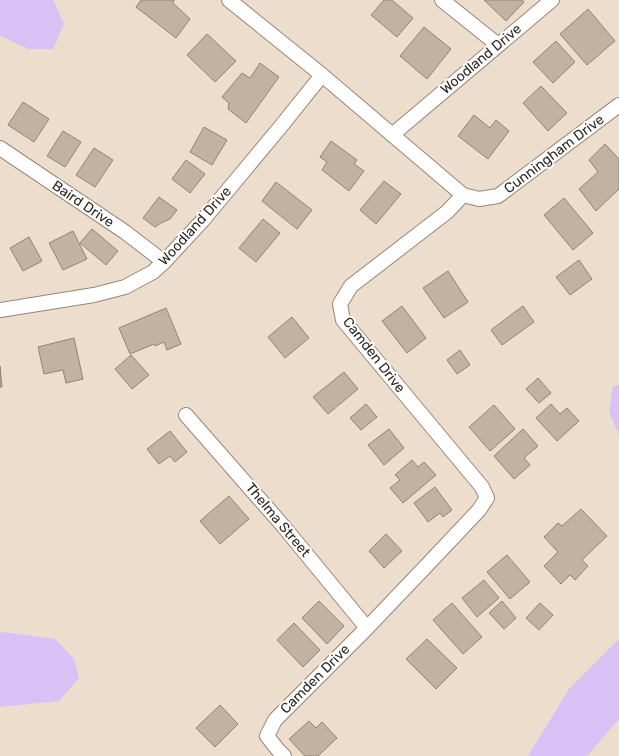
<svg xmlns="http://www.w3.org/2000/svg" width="619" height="756" viewBox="0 0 619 756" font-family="Rubik,sans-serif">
	<rect width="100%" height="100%" fill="#edddcc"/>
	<!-- green -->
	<path fill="#d9c0f5" d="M 0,0 L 53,0 L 64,24 L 53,49 L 28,49 L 3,37 L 0,35 Z
		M 619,385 L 619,435 L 609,412 L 613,386 Z
		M 3,632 L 55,639 L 74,659 L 79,678 L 59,701 L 0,707 L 0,633 Z
		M 619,639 L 619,719 L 587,756 L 528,756 L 569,689 Z"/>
	<!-- building -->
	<path fill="#c1b2a2" stroke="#928475" d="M 141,0 L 174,0 L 173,3 L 190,19 L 176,38 L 136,7 Z
		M 384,0 L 392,0 L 413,18 L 397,37 L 371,15 Z
		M 484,0 L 522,0 L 524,2 L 506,21 Z
		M 588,9 L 615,41 L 587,65 L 560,34 Z
		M 424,27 L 451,49 L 427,79 L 400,56 Z
		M 207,34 L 236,61 L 215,82 L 187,55 Z
		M 556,41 L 575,62 L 553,83 L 533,62 Z
		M 260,63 L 279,77 L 246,123 L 228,109 L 229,103 L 222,97 L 242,73 L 250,78 Z
		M 541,86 L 567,113 L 548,131 L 523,103 Z
		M 23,102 L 49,119 L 34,142 L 8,125 Z
		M 474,115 L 490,128 L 496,120 L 509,131 L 488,159 L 458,136 Z
		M 204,127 L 227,140 L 212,165 L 190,152 Z
		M 63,131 L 81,142 L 65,167 L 47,156 Z
		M 331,141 L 357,160 L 354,164 L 364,171 L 349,191 L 322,170 L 327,162 L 320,157 Z
		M 605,144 L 619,159 L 619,189 L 596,211 L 579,189 L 598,172 L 589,160 Z
		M 94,148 L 113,160 L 95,187 L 76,175 Z
		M 186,160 L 205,174 L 190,193 L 172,179 Z
		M 384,181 L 401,194 L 376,224 L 360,210 Z
		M 276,182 L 312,210 L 297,229 L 262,201 Z
		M 159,197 L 177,210 L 170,219 L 161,223 L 155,227 L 143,218 Z
		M 564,198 L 593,233 L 573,250 L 544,215 Z
		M 263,219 L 280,233 L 256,262 L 239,248 Z
		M 92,229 L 118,251 L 106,265 L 80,243 Z
		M 73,231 L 87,259 L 63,270 L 49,243 Z
		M 29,237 L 42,261 L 23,271 L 10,248 Z
		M 579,260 L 592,279 L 570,295 L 556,277 Z
		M 448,271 L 468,302 L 444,318 L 423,288 Z
		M 402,306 L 426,338 L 407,353 L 382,321 Z
		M 523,306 L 534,322 L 502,345 L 491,330 Z
		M 166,308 L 181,344 L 167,350 L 164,342 L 155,346 L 154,344 L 130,354 L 119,328 Z
		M 292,317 L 309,338 L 285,358 L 268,337 Z
		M 74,338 L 83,379 L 66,383 L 63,370 L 44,374 L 38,347 Z
		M 460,350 L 470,365 L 457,374 L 447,360 Z
		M 131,355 L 149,375 L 132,389 L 115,369 Z
		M 0,366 L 2,387 L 0,387 Z
		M 344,372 L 358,389 L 328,414 L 313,397 Z
		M 538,378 L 551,393 L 539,403 L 526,389 Z
		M 366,404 L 377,417 L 361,430 L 350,418 Z
		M 551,404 L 560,414 L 567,408 L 579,421 L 557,441 L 536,418 Z
		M 494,405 L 515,429 L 490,451 L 469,427 Z
		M 389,429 L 404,448 L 384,465 L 368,445 Z
		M 523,429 L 538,446 L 524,458 L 530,465 L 514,479 L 494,456 Z
		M 170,431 L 187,452 L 175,462 L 170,456 L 159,464 L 147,449 Z
		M 412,460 L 418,467 L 424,462 L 436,475 L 403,503 L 390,488 L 400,480 L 395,475 Z
		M 435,487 L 452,510 L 443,517 L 440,513 L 428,522 L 414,503 Z
		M 229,496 L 249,519 L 220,544 L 200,521 Z
		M 581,509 L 607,536 L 582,560 L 588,566 L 575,580 L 570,575 L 561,584 L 544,566 L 558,552 L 544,537 L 558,523 L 562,526 Z
		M 386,534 L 402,551 L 384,568 L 369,551 Z
		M 507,555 L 530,582 L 510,599 L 487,572 Z
		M 484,580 L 499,598 L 477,617 L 462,598 Z
		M 319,601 L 344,626 L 327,644 L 302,618 Z
		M 502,601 L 516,618 L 504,629 L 489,613 Z
		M 452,603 L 482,637 L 463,654 L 433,620 Z
		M 540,603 L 553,615 L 539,630 L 526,618 Z
		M 294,623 L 320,650 L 303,667 L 277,640 Z
		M 427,639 L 457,668 L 436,689 L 406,659 Z
		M 220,705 L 238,724 L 215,747 L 196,728 Z
		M 309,721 L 316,728 L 322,722 L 337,738 L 318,756 L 305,756 L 289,739 Z"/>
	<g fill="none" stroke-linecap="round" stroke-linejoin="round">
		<!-- minor casing -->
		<g stroke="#958778" stroke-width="16">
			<path id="minor" d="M 229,0 L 322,75 L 463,195 L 479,199 L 498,196 L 619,105
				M 442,0 L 498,45
				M 392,135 L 552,0
				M 0,148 L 125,232 L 164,262
				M 0,310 L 94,295 L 125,287 L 153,272 L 164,262 L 203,220 L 282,125 L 322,75
				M 186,415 L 284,527 L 367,628
				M 284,756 L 278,750 L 267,736 L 275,720 L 367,628 L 429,563 L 479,510 L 487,498 L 482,487 L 343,320 L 340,304 L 351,286 L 447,212 L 463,195"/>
		</g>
		<!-- minor -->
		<use href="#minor" stroke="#fff" stroke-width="14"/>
	</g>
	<g text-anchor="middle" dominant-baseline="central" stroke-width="4" stroke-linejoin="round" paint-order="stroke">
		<!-- street labels -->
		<g font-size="14" fill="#2e2822" stroke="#fff">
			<text transform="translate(481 59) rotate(-40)">Woodland Drive</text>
			<text transform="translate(554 154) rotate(-37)">Cunningham Drive</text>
			<text transform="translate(83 204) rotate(34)">Baird Drive</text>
			<text transform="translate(195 226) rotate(-48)">Woodland Drive</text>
			<text transform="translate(374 355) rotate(52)">Camden Drive</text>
			<text transform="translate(278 520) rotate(50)">Thelma Street</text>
			<text transform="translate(315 679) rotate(-45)">Camden Drive</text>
		</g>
	</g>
</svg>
